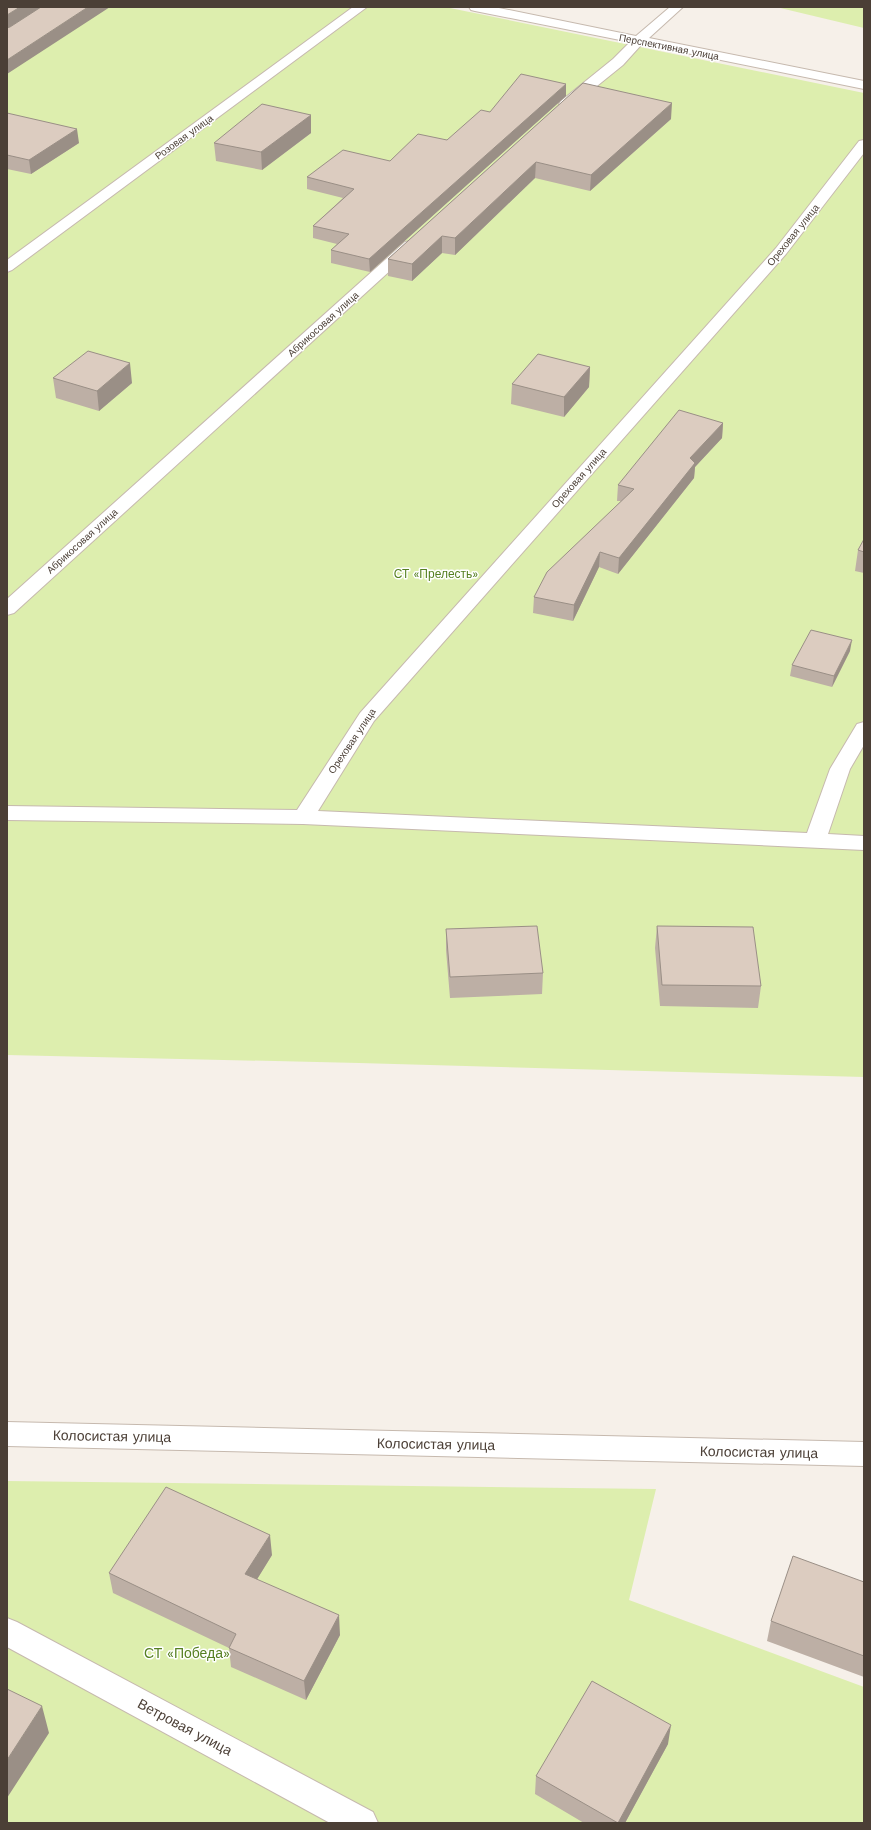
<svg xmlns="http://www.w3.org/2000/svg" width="871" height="1830" viewBox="0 0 871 1830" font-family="'Work Sans',sans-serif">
	<rect width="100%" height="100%" fill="#f6f0e9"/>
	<!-- green -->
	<path fill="#ddeeae" d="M 7,7 L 445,7 L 864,93 L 864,1077 L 359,1063 L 7,1055 Z
		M 776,7 L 864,7 L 864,28 Z
		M 7,1481 L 656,1489 L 629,1600 L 864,1687 L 864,1823 L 7,1823 Z"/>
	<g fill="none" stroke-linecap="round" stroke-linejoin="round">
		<!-- minor casing -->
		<g stroke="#c6b9ae" stroke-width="2">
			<path id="minor" d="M 353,7 L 367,7 L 12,270 L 7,272 L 7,260 Z
				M 469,7 L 494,7 L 636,36 L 670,7 L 683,7 L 649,38 L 864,81 L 864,89 L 642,44 L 623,65 L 571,107 L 561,107 L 559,104 L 561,101 L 613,59 L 630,42 L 475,11 L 471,10 Z
				M 864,140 L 864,153 L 786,254 L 374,721 L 318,811 L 807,833 L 830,769 L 857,724 L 864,722 L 864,745 L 850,769 L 828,834 L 864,836 L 864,850 L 303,824 L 7,820 L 7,806 L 297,810 L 360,713 L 776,248 L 859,141 Z
				M 410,241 L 415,242 L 417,245 L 415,248 L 14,613 L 7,615 L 7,599 L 405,242 Z
				M 7,1422 L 864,1442 L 864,1466 L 7,1446 Z
				M 7,1618 L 17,1622 L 373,1812 L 378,1823 L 330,1823 L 7,1647 Z"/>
		</g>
		<!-- minor -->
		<use href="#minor" fill="#fff" fill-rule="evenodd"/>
	</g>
	<!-- wall -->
	<path fill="#bdafa5" d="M 583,83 L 671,119 L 590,191 L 535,178 L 455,255 L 442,253 L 412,281 L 388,276 L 388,259 Z
		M 566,96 L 370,272 L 331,263 L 331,250 L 337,244 L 313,238 L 313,226 L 343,198 L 307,189 L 307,177 L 390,161 L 447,140 L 490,112 Z
		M 7,113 L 79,143 L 31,174 L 7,169 Z
		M 311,115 L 311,133 L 262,170 L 216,161 L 214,143 Z
		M 590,367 L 589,387 L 564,417 L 511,404 L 512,384 Z
		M 53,378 L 132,383 L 99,411 L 56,398 Z
		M 723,423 L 722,438 L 695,467 L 694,478 L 618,574 L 599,567 L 573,621 L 533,613 L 534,597 L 621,501 L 617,501 L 618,485 Z
		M 864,539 L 864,573 L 855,571 L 858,550 Z
		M 850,651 L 832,687 L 790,676 L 792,665 Z
		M 657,926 L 761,986 L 758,1008 L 660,1006 L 655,948 Z
		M 446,929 L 543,973 L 542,994 L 450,998 L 446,950 Z
		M 272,1555 L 257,1579 L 340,1635 L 306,1700 L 231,1667 L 229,1648 L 113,1593 L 109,1573 Z
		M 864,1582 L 864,1677 L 767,1641 L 771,1621 Z
		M 668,1744 L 625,1823 L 584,1823 L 535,1794 L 536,1776 Z"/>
	<!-- shaded-wall -->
	<path fill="#9a8f86" d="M 20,7 L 42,7 L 7,29 L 7,15 Z
		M 88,7 L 110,7 L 7,74 L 7,60 Z
		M 566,84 L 566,96 L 370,272 L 369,259 Z
		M 672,103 L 671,119 L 590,191 L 591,175 Z
		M 311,115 L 311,133 L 262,170 L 261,152 Z
		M 77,129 L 79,143 L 31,174 L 29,160 Z
		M 536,162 L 535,178 L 455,255 L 455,238 Z
		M 442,236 L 442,253 L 412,281 L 412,264 Z
		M 130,363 L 132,383 L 99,411 L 97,391 Z
		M 590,367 L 589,387 L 564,417 L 564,397 Z
		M 723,423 L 722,438 L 695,467 L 694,478 L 618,574 L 619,558 L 690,458 Z
		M 600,552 L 599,567 L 573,621 L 574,605 Z
		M 852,640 L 850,651 L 832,687 L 834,676 Z
		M 270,1535 L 272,1555 L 248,1594 L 245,1574 Z
		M 339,1615 L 340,1635 L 306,1700 L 304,1681 Z
		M 42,1706 L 49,1733 L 7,1798 L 7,1760 Z
		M 671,1725 L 668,1744 L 625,1823 L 618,1823 Z"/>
	<!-- building -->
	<path fill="#dcccc0" stroke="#9a8f86" d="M 7,7 L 20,7 L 7,15 Z
		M 41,7 L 88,7 L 7,60 L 7,28 L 10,27 Z
		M 521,74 L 566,84 L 369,259 L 331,250 L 349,234 L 313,226 L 354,189 L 307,177 L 343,150 L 390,161 L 418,134 L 447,140 L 481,110 L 490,112 Z
		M 583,83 L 672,103 L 591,175 L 536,162 L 455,238 L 442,236 L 412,264 L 388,259 Z
		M 262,104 L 311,115 L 261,152 L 214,143 Z
		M 7,113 L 77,129 L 29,160 L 7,155 Z
		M 88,351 L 130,363 L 97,391 L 53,378 Z
		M 538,354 L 590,367 L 564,397 L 512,384 Z
		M 679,410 L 723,423 L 690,458 L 695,463 L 619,558 L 600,552 L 574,605 L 534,597 L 547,572 L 634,489 L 618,485 Z
		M 864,539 L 864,552 L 858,550 Z
		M 811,630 L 852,640 L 834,676 L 792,665 Z
		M 537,926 L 543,973 L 450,977 L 446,929 Z
		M 657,926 L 753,927 L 761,986 L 662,985 Z
		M 166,1487 L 270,1535 L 245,1574 L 339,1615 L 304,1681 L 229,1648 L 236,1634 L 109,1573 Z
		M 793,1556 L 864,1582 L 864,1656 L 771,1621 Z
		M 592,1681 L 671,1725 L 618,1823 L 536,1776 Z
		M 7,1689 L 42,1706 L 7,1760 Z"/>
	<g text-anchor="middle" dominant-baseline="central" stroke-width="3" stroke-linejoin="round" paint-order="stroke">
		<!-- far-street labels -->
		<g font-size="10" fill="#4b3f36" stroke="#fff">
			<text transform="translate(669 47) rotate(11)">Перспективная улица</text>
			<text transform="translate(184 137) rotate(-36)">Розовая улица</text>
			<text transform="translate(793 235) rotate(-51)">Ореховая улица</text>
			<text transform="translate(323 324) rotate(-42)">Абрикосовая улица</text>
			<text transform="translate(579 478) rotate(-48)">Ореховая улица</text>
			<text transform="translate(82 541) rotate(-42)">Абрикосовая улица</text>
			<text transform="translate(352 741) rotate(-56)">Ореховая улица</text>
		</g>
		<!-- park labels -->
		<g font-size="12" fill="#557f21" stroke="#fff">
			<text x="436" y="574">СТ «Прелесть»</text>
		</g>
		<!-- near-street labels -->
		<g font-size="14" fill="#4b3f36" stroke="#fff">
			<text transform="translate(112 1436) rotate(1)">Колосистая улица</text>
			<text transform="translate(436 1444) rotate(1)">Колосистая улица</text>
			<text transform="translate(759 1452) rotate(1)">Колосистая улица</text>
			<text transform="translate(185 1727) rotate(28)">Ветровая улица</text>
		</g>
		<!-- near-park labels -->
		<g font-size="14" fill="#557f21" stroke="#fff">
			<text x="187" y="1653">СТ «Победа»</text>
		</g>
	</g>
	<!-- border -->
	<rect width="871" height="1830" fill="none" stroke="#4b3f36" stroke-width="16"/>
</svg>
